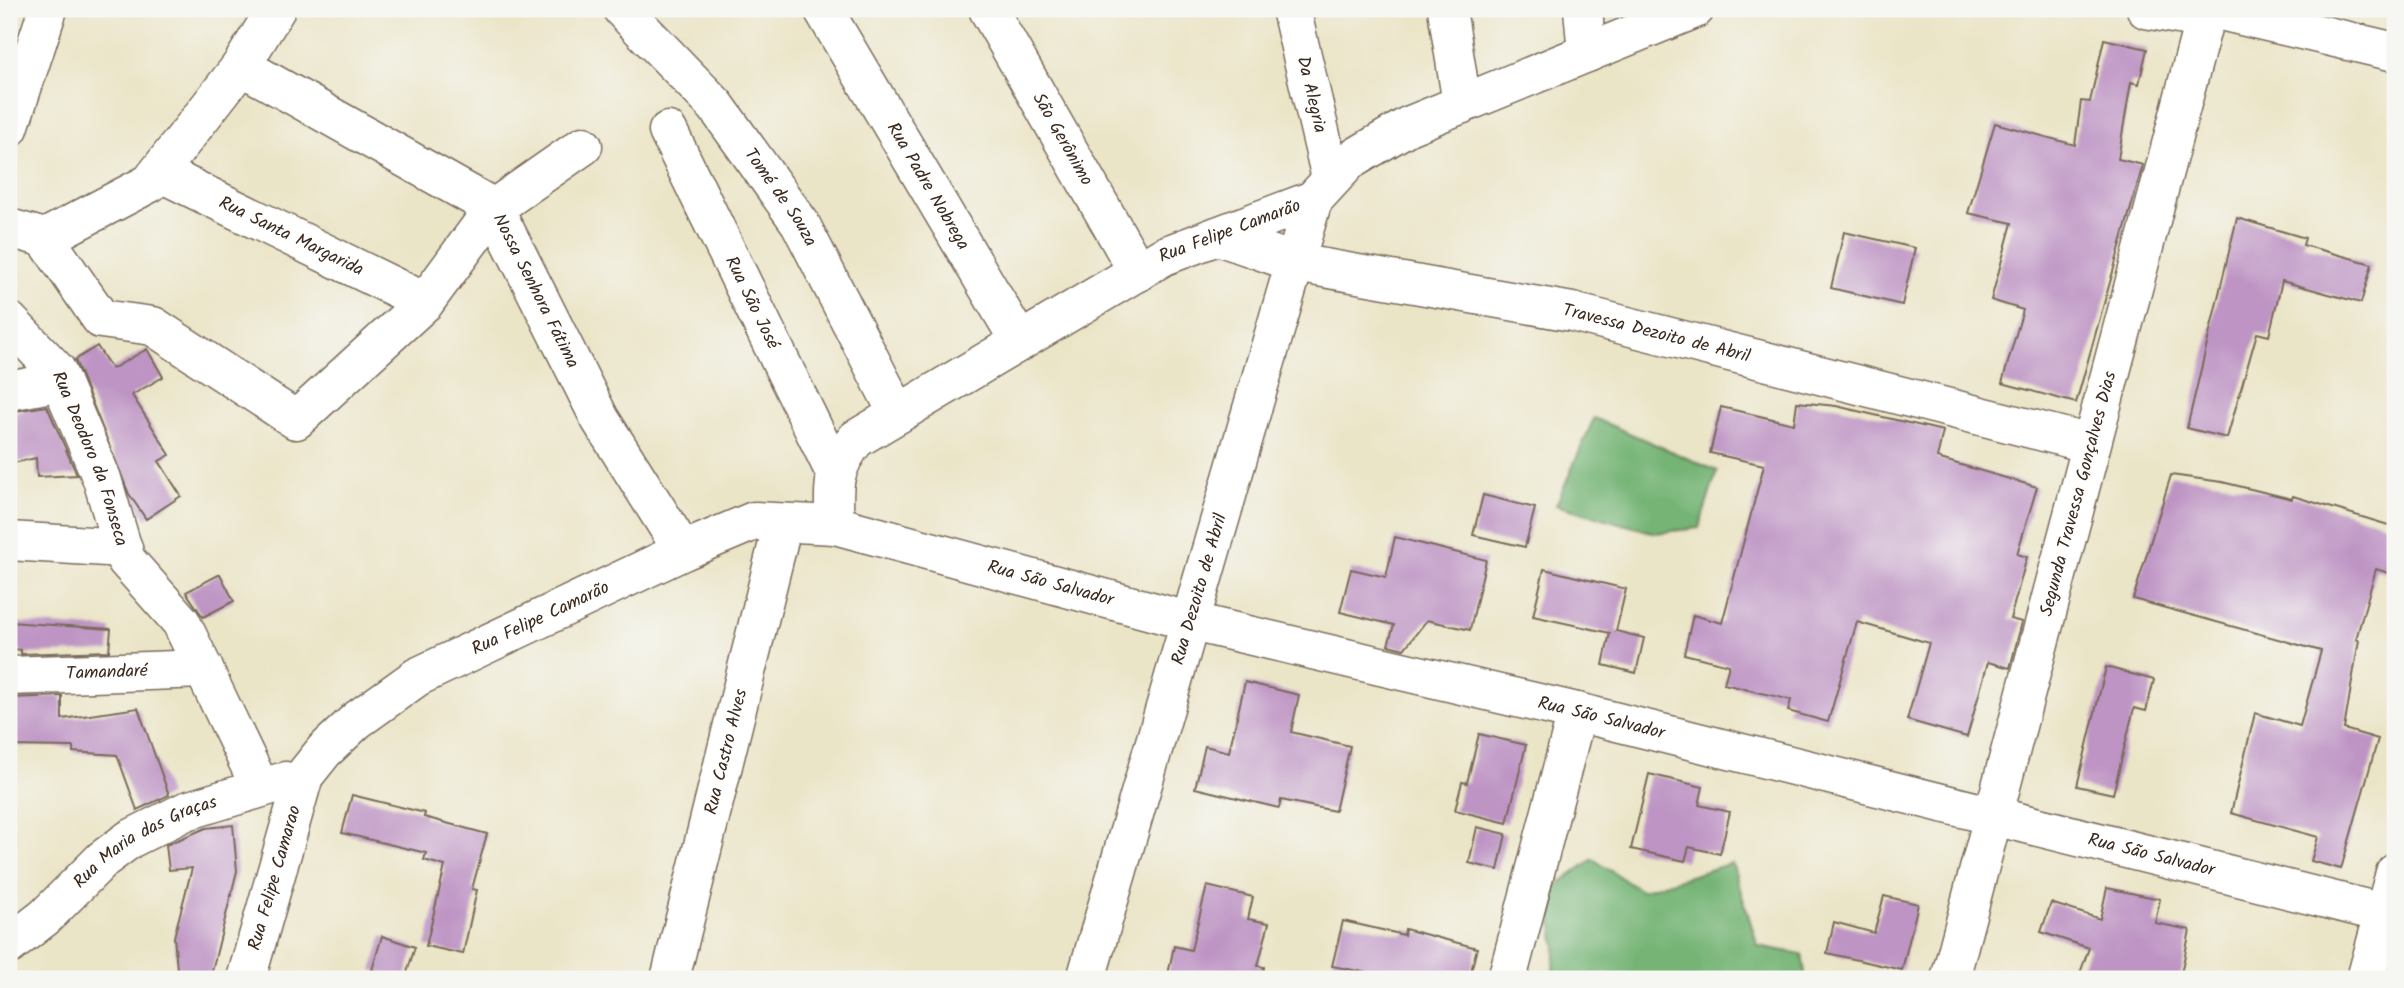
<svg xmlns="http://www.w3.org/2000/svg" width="2404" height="988" viewBox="0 0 2404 988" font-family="Kalam,sans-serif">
	<rect width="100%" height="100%" fill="#f6f6f2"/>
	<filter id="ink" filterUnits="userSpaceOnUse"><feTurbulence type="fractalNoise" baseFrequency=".0143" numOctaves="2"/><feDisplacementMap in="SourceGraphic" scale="14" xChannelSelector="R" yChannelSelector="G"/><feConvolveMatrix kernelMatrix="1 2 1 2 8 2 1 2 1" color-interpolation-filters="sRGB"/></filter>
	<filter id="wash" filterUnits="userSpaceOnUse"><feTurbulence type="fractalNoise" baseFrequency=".00686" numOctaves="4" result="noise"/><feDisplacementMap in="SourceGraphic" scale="28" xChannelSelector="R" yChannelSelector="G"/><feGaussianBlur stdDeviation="1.57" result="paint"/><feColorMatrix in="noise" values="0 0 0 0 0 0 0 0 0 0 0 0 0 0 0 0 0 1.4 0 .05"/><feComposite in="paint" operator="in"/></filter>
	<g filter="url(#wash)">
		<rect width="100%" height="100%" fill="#ebe5c8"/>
		<!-- forest -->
		<path fill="#75b475" stroke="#586f4a" stroke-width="2" d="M 1594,418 L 1717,471 L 1699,528 L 1655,533 L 1556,505 Z
			M 1593,859 L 1641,891 L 1732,863 L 1758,946 L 1802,954 L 1806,979 L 1552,979 L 1556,946 L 1548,892 Z"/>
		<g id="blocks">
			<!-- building -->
			<path fill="#be94c4" d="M 2104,39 L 2147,49 L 2139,84 L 2131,82 L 2118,159 L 2143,165 L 2076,403 L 2002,383 L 2023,310 L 1991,300 L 2012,223 L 1968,213 L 1995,123 L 2075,145 L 2081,101 L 2090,102 Z
				M 2237,218 L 2305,238 L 2303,245 L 2372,264 L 2361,303 L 2282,281 L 2269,336 L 2257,333 L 2227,438 L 2187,428 Z
				M 1844,232 L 1915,248 L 1902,305 L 1831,288 Z
				M 97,346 L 112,369 L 147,349 L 163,377 L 132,395 L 170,455 L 159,461 L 181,496 L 146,519 L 129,494 L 75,360 Z
				M 1797,402 L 1836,406 L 1943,431 L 1937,458 L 2037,487 L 2017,554 L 2027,557 L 2010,619 L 2022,622 L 2010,668 L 1988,662 L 1967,737 L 1907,720 L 1929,643 L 1857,622 L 1828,722 L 1788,711 L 1791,700 L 1724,684 L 1729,665 L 1684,654 L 1693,615 L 1722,623 L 1764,465 L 1710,453 L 1721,407 L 1794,424 Z
				M 47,406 L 77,475 L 37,477 L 36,458 L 9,464 L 9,412 Z
				M 2171,475 L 2222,482 L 2292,499 L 2293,496 L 2395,527 L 2395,575 L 2376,569 L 2356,639 L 2359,640 L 2344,729 L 2378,739 L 2341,869 L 2311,861 L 2318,837 L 2231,813 L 2255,713 L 2300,726 L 2321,651 L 2133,599 Z
				M 1483,495 L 1535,508 L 1525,547 L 1473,535 Z
				M 1395,537 L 1486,560 L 1470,630 L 1427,620 L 1404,649 L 1388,645 L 1394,625 L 1340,612 L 1351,569 L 1386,577 Z
				M 1544,569 L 1626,589 L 1616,631 L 1644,638 L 1636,673 L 1603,665 L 1610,633 L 1533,616 Z
				M 220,574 L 234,601 L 203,617 L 186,592 Z
				M 9,622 L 111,629 L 109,651 L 21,654 L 21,650 L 9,648 Z
				M 2106,667 L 2154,680 L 2146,711 L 2134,708 L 2113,794 L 2077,786 Z
				M 1245,682 L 1299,695 L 1291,732 L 1350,746 L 1335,811 L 1281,800 L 1279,808 L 1195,788 L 1205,746 L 1229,752 Z
				M 62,696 L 62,719 L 138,708 L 169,795 L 137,810 L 117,755 L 73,752 L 73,747 L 9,746 L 9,698 Z
				M 1479,734 L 1526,745 L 1507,823 L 1455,810 L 1462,782 L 1467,783 Z
				M 1649,774 L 1703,787 L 1699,805 L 1730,812 L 1720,854 L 1689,847 L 1685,861 L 1631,849 Z
				M 352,795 L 425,813 L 424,817 L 487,834 L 472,889 L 477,890 L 463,954 L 426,946 L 445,866 L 424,860 L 426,853 L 342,833 Z
				M 233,825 L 237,871 L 210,979 L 178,979 L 174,937 L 192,868 L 169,870 L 166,845 L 206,828 Z
				M 1477,827 L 1506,834 L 1498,870 L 1469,863 Z
				M 1207,886 L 1253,897 L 1248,919 L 1269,923 L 1258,966 L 1264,967 L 1262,979 L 1167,979 L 1174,946 L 1191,950 Z
				M 2107,888 L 2160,899 L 2155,923 L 2190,930 L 2180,979 L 2078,979 L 2089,948 L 2041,932 L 2051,903 L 2100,919 Z
				M 1884,896 L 1918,904 L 1902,970 L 1827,953 L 1834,922 L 1874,933 Z
				M 1343,921 L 1404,935 L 1405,929 L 1477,948 L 1469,979 L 1400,979 L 1332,966 Z
				M 382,936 L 415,947 L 405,979 L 372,970 Z"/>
		</g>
	</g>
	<g filter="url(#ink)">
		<use href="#blocks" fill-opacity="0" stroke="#796b5a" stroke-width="2"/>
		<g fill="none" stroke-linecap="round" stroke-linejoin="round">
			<!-- minor casing -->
			<g stroke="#796b5a" stroke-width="41">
				<g id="minor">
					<path id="s1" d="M 622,9 L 716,106 L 800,223 L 898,414"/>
					<path id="s2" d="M 823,9 L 1020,342"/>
					<path id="s3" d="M 988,9 L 1138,272"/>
					<path id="s4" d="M 1291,9 L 1331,178"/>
					<path d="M 1447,9 L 1462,104"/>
					<path d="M 1583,9 L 1587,53"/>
					<path d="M 2146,9 L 2206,20"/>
					<path d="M 2212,9 L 2395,52"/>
					<path id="s5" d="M 241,66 L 494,208 L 600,419 L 683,551"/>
					<path d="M 9,128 L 48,9"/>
					<path id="s6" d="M 668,131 L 835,473"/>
					<path id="s7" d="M 159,172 L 425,302"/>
					<path d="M 9,228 L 45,238 L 150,183 L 241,66 L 276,9"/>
					<path id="s8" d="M 1218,236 L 1296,263 L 1572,312 L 2091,444"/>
					<path d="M 45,238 L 101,319 L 153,326 L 296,420 L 425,302 L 494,208 L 583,146"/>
					<path id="s9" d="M 9,321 L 56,370 L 102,479 L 126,560 L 181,622 L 260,787"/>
					<path d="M 9,391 L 61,381"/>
					<path id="s10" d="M 835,525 C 833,488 831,470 856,439 L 1164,256 L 1313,200 L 1349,161 L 1408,126 L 1695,9"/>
					<path d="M 9,541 L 123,548"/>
					<path id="s11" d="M 9,676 L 204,669"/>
					<path id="s12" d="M 9,945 L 45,917 L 103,859 L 130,839 L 186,811 L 285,781"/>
					<path id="s13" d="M 246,979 L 304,776 L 324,751 L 357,720 L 417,677 L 683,551 L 754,521 L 835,525 L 1188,621 L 1577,712 L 2395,916"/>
					<path id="s14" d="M 670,979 L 783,523"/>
					<path id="s15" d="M 1086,979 L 1313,200"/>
					<path d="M 1507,979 L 1577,712"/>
					<path id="s16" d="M 1950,979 L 2207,9"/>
					<path d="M 2366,979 L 2395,873"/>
				</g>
			</g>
			<!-- minor -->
			<use href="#minor" stroke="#fff" stroke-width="38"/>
		</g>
	</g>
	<g text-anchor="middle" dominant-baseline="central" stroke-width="6" stroke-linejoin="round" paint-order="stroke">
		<!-- street labels -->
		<g font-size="18" fill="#3b2a1e" stroke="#f6f6f2">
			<text stroke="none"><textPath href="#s4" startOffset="88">Da Alegria</textPath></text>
			<text stroke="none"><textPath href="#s3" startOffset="150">São Gerônimo</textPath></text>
			<text stroke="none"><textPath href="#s2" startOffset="206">Rua Padre Nobrega</textPath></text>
			<text stroke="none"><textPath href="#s1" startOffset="247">Tomé de Souza</textPath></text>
			<text stroke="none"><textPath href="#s10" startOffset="520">Rua Felipe Camarão</textPath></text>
			<text stroke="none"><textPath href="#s7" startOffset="147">Rua Santa Margarida</textPath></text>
			<text stroke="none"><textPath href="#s5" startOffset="383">Nossa Senhora Fátima</textPath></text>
			<text stroke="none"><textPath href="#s6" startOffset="191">Rua São José</textPath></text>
			<text stroke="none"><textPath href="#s8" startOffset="450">Travessa Dezoito de Abril</textPath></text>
			<text stroke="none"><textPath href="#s9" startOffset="163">Rua Deodoro da Fonseca</textPath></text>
			<text stroke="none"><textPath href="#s16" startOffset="502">Segunda Travessa Gonçalves Dias</textPath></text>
			<text stroke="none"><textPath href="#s13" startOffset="1038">Rua São Salvador</textPath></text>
			<text stroke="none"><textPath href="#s15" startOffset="406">Rua Dezoito de Abril</textPath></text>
			<text stroke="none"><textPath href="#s13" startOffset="499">Rua Felipe Camarão</textPath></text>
			<text stroke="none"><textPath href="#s11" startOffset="98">Tamandaré</textPath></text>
			<text stroke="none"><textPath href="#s13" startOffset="1605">Rua São Salvador</textPath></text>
			<text stroke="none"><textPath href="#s14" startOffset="234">Rua Castro Alves</textPath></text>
			<text stroke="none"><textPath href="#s12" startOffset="173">Rua Maria das Graças</textPath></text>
			<text stroke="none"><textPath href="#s13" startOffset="2172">Rua São Salvador</textPath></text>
			<text stroke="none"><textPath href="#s13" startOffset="105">Rua Felipe Camarao</textPath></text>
		</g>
	</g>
	<!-- margin -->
	<rect width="2404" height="988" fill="none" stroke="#f6f6f2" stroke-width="35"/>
</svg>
